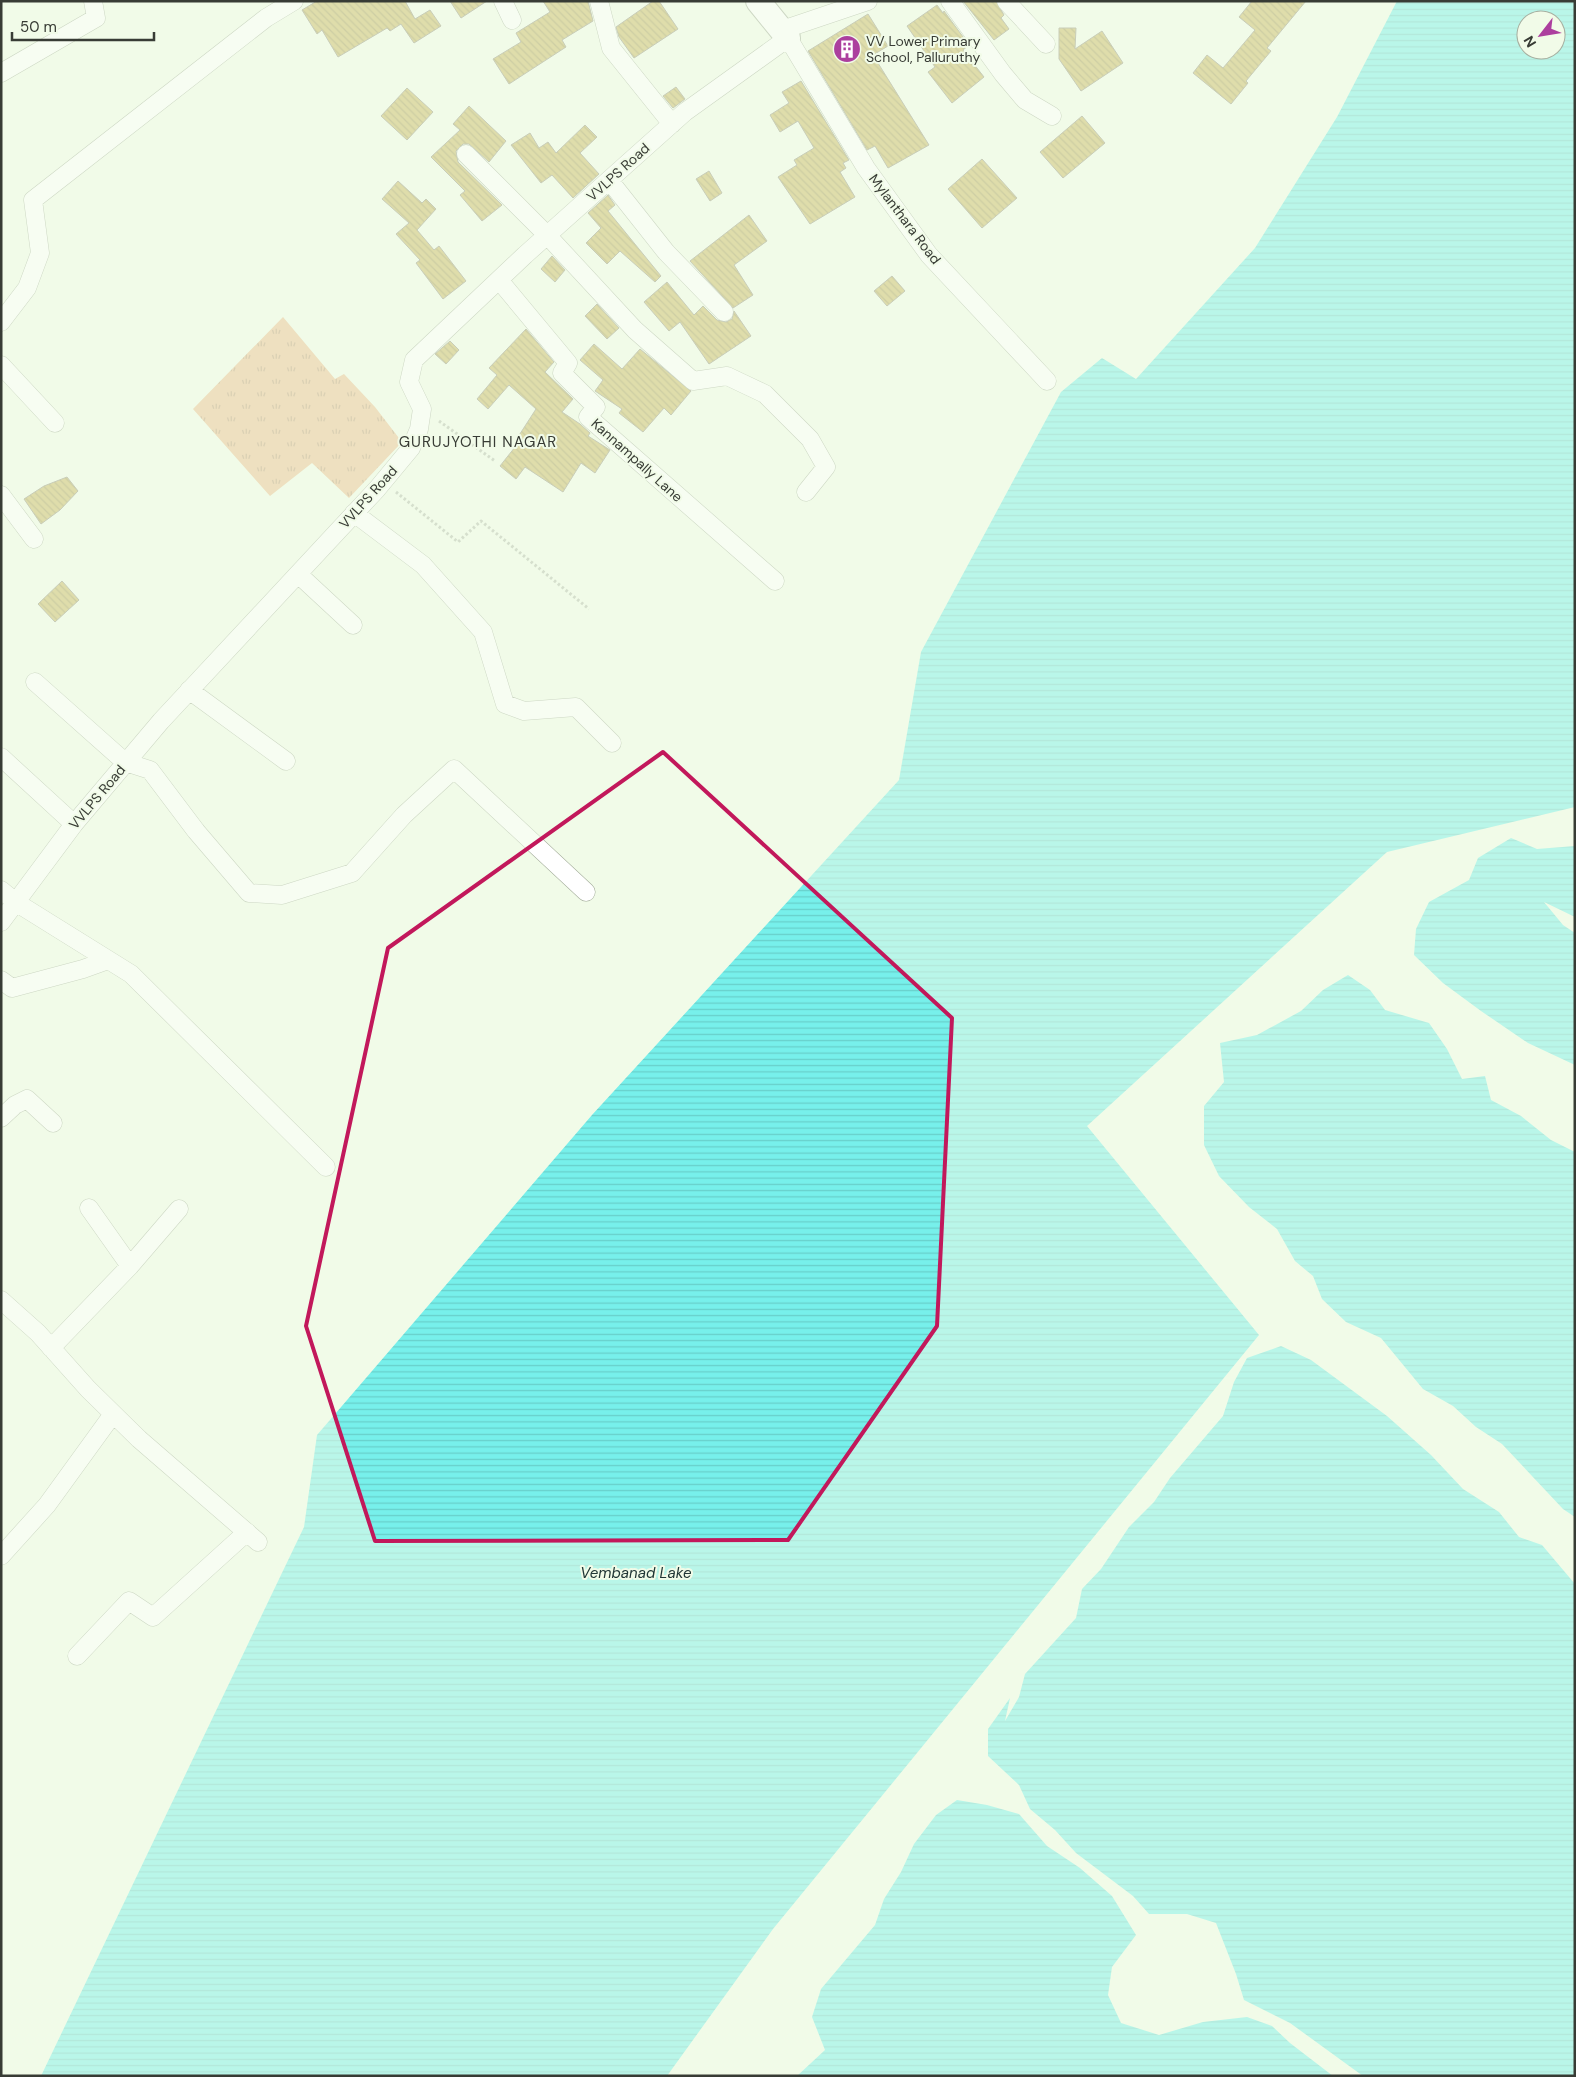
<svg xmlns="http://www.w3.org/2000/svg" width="1576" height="2077" viewBox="0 0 1576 2077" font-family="'DM Sans',sans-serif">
	<defs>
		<pattern id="grass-tufts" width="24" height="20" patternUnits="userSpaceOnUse" patternTransform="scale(1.25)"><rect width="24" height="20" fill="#eabe90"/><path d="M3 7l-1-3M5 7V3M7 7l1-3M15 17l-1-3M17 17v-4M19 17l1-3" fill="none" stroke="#bf9c76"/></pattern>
		<pattern id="water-rules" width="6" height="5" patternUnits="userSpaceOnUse" patternTransform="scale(1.25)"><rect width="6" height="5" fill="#77f0eb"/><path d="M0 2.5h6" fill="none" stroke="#68cfca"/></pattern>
		<pattern id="building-back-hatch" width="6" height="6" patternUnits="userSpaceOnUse" patternTransform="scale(1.25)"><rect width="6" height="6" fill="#c9b862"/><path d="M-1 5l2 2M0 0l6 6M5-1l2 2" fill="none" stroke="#a49752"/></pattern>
	</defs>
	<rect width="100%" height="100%" fill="#f1fbe8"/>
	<!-- grass -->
	<path fill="url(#grass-tufts)" d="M 283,317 L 335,379 L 344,374 L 375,407 L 402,442 L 349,498 L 312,463 L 270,496 L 193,409 Z"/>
	<!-- water -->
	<path fill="url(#water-rules)" fill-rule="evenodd" d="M 1397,1 L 1575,1 L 1575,807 L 1387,852 L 1087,1126 L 1259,1335 L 773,1929 L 667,2076 L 41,2076 L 304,1527 L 317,1435 L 592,1115 L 899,780 L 921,652 L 1061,392 L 1102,358 L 1136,379 L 1255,248 L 1337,117 ZM 1526,20 L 1556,20 L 1556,50 L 1526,50 Z
		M 1511,838 L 1537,849 L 1575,846 L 1575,917 L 1544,902 L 1563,925 L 1575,933 L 1575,1065 L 1528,1043 L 1481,1011 L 1443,983 L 1414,955 L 1416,929 L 1429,902 L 1469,880 L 1478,858 Z
		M 1348,975 L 1370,990 L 1385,1010 L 1429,1023 L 1447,1049 L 1462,1079 L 1485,1076 L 1491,1100 L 1521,1116 L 1551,1140 L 1575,1152 L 1575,1517 L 1563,1509 L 1502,1444 L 1476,1427 L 1453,1406 L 1423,1389 L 1381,1338 L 1346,1322 L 1322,1299 L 1313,1276 L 1295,1261 L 1277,1229 L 1249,1207 L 1219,1176 L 1204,1145 L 1204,1106 L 1224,1082 L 1220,1043 L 1257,1035 L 1301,1011 L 1323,990 Z
		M 1281,1346 L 1311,1360 L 1387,1416 L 1431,1455 L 1463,1489 L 1499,1512 L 1519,1537 L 1542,1545 L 1575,1584 L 1575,2076 L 1363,2076 L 1290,2023 L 1244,2000 L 1236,1974 L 1216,1923 L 1187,1914 L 1149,1914 L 1133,1896 L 1076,1853 L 1055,1830 L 1030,1809 L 1019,1785 L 988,1756 L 988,1729 L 1010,1698 L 1005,1721 L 1019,1697 L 1025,1674 L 1076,1618 L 1082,1589 L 1101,1569 L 1129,1527 L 1154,1502 L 1170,1478 L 1223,1416 L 1234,1382 L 1247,1358 Z
		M 957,1800 L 987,1805 L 1019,1814 L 1047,1846 L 1080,1868 L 1112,1896 L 1136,1935 L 1112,1967 L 1108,1995 L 1121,2023 L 1159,2035 L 1203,2022 L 1247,2017 L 1272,2026 L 1290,2043 L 1333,2076 L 797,2076 L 825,2050 L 812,2017 L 821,1989 L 875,1925 L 884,1899 L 901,1872 L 914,1844 L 936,1815 Z"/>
	<!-- building -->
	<path fill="url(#building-back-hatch)" stroke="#989581" d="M 317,1 L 405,1 L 415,19 L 430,10 L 441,26 L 414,43 L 401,24 L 390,31 L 387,28 L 338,57 L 322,30 L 317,34 L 302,10 Z
		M 450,1 L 487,1 L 461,18 Z
		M 543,1 L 588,1 L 593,21 L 562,40 L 566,47 L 509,84 L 493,59 L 521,42 L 516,33 L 550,12 Z
		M 653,1 L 659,1 L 678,29 L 634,58 L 619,37 L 616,27 Z
		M 963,1 L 996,1 L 1004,15 L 1001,18 L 1009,29 L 994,40 Z
		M 1252,1 L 1306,1 L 1267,48 L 1271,51 L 1246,81 L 1248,83 L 1231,104 L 1193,73 L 1207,55 L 1223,68 L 1255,30 L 1239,17 Z
		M 937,5 L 943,13 L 944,11 L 969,45 L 963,50 L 984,77 L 952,103 L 928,72 L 935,67 L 907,26 Z
		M 868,14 L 888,46 L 873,55 L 929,145 L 888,168 L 875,146 L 867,150 L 808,51 Z
		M 1059,28 L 1076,28 L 1075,49 L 1102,31 L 1123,63 L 1081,91 L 1059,59 Z
		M 801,81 L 849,160 L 843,163 L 846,168 L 840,172 L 855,197 L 810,224 L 778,177 L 797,165 L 794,160 L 814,148 L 798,121 L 780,132 L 770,115 L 789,103 L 782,92 Z
		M 676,87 L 685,99 L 673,108 L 663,96 Z
		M 407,88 L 433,112 L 407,140 L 381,116 Z
		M 469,106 L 506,141 L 489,162 L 469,144 L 463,144 L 456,151 L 458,162 L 502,205 L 482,221 L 460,195 L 465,191 L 431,157 L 460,130 L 453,124 Z
		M 1082,116 L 1105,143 L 1063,178 L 1040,152 Z
		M 585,125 L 597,137 L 580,153 L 599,174 L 573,198 L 552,175 L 541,183 L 511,145 L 530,133 L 539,148 L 548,142 L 556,153 Z
		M 982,159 L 1017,198 L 982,228 L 948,189 Z
		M 709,171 L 722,193 L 710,201 L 696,179 Z
		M 398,181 L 422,203 L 426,199 L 436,209 L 417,230 L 434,250 L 439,246 L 466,281 L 443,299 L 416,263 L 420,260 L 396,234 L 409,223 L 382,199 Z
		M 608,195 L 615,205 L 608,211 L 661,276 L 655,282 L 620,251 L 607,264 L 586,243 L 601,228 L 588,213 Z
		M 749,215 L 767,241 L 734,265 L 753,295 L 733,308 L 690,261 Z
		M 552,256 L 565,270 L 555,282 L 541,269 Z
		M 892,276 L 905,291 L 887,306 L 874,291 Z
		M 667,282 L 694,315 L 703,306 L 717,320 L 726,322 L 732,319 L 734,311 L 751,336 L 709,364 L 680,322 L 669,331 L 644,302 Z
		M 597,304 L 619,328 L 607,339 L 585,316 Z
		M 526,329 L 554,362 L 545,372 L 573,399 L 562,412 L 580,424 L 590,433 L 588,436 L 610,450 L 595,473 L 581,463 L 563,492 L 525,467 L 516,479 L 500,466 L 519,442 L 516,440 L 536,409 L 509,385 L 488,409 L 477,399 L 497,375 L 489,368 Z
		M 450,341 L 459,350 L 446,364 L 435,354 Z
		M 594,344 L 622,369 L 640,349 L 691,391 L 671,415 L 664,408 L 643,432 L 619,413 L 622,409 L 595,391 L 603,380 L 580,360 Z
		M 67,477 L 78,491 L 60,510 L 41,524 L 24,499 L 44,486 Z
		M 62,581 L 79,600 L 55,622 L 38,604 Z"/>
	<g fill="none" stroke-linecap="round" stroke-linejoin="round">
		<!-- street casing -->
		<g stroke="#a3ac9a" stroke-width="19">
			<path id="street" d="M 503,1 L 512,20
				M 599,1 L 611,48 L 672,124
				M 950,1 L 1003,74 L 1025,100 L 1052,116
				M 1006,1 L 1046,44
				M 782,30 L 868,1
				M 1,73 L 96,18 L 93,1
				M 466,154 L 547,235 L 635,330 L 693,381 L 727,376 L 765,394 L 810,439 L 826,467 L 806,492
				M 609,180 L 666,252 L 724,312
				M 499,280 L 568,363 L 562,373 L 596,407 L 588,417 L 775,581
				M 1,322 L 27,288 L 40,253 L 33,200 L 266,18 L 294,1
				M 1,365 L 55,423
				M 1,495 L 34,539
				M 354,513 L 423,565 L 483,632 L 505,704 L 524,711 L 576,707 L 612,743
				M 298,574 L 353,625
				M 35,682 L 125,762 L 150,770 L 196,831 L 249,893 L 282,895 L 352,873 L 404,815 L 454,769 L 586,892
				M 189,690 L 286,761
				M 1,757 L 74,824
				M 1,890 L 17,903 L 131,974 L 326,1167
				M 1,922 L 74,824 L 161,721 L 377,489 L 411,448 L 419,429 L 422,409 L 409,382 L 414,360 L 525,255 L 685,112 L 788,38 L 866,168 L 929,255 L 1047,381
				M 1,980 L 12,988 L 83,969 L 108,960
				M 1,1118 L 15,1105 L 27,1099 L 53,1123
				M 89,1208 L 130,1266
				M 1,1300 L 38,1333 L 88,1389 L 139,1439 L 258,1542
				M 51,1348 L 130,1266 L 179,1209
				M 1,1556 L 47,1505 L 113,1414
				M 77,1656 L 129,1601 L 153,1617 L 247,1532"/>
		</g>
		<!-- secondary casing -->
		<g stroke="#a3ac9a" stroke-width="26">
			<path id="secondary" d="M 758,1 L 788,38"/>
		</g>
		<!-- path -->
		<path stroke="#b5bdae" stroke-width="3" stroke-dasharray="2.5 2.5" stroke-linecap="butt" d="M 439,421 L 495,461
			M 396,492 L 458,542 L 481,521 L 589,609"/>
		<!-- street -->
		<use href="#street" stroke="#fff" stroke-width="18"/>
		<!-- secondary -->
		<use href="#secondary" stroke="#fff" stroke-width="24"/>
	</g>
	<!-- marked area -->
	<path d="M0 0H1576V2077H0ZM 663,752 L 952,1018 L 937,1326 L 788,1540 L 375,1541 L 306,1326 L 388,948 Z" fill="#f1fbe8" fill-opacity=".55" fill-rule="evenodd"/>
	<path fill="none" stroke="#c2185b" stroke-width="4" stroke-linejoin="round" d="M 663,752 L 952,1018 L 937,1326 L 788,1540 L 375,1541 L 306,1326 L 388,948 Z"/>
	<!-- icons -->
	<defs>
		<g id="building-disc" transform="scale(1.4375)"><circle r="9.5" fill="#ac3f9e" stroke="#f1fbe8"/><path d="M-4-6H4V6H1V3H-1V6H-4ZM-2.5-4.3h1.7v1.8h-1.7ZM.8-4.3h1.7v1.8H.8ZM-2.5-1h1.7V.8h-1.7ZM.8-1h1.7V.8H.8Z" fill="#fff"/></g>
	</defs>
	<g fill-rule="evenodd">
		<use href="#building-disc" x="847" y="49"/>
	</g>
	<g text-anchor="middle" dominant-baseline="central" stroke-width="4" stroke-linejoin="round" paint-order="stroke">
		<!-- poi labels -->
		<g font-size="14" fill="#383c35" stroke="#f1fbe8" text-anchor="start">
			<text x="866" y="41">VV Lower Primary<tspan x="866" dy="16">School, Palluruthy</tspan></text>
		</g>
		<!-- street labels -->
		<g font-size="14" fill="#383c35" stroke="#f1fbe8">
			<text transform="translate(618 172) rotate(-42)">VVLPS Road</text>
			<text transform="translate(905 219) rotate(53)">Mylanthara Road</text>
			<text transform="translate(637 460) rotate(42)">Kannampally Lane</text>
			<text transform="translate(368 497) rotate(-48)">VVLPS Road</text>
			<text transform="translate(97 797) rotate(-50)">VVLPS Road</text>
		</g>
		<!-- neighbourhood labels -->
		<g font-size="15" letter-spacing="1" fill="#383c35" stroke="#f1fbe8">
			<text x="478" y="442">GURUJYOTHI NAGAR</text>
		</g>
		<!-- water labels -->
		<g font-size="15" font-style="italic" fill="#203635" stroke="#f1fbe8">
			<text x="636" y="1573">Vembanad Lake</text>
		</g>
	</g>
	<!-- border -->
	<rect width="1576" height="2077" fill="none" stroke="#383c35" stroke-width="5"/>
	<!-- north arrow -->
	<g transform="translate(1541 35) rotate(239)"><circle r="24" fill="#f1fbe8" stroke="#a7afa0"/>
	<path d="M0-4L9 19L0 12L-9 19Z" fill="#ac3f9e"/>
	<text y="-8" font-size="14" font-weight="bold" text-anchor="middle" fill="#383c35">N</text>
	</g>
	<!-- scale -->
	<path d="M12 32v8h142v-8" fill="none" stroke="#383c35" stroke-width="2.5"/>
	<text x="20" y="32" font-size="15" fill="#383c35" stroke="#f1fbe8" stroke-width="4" paint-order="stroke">50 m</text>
</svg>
